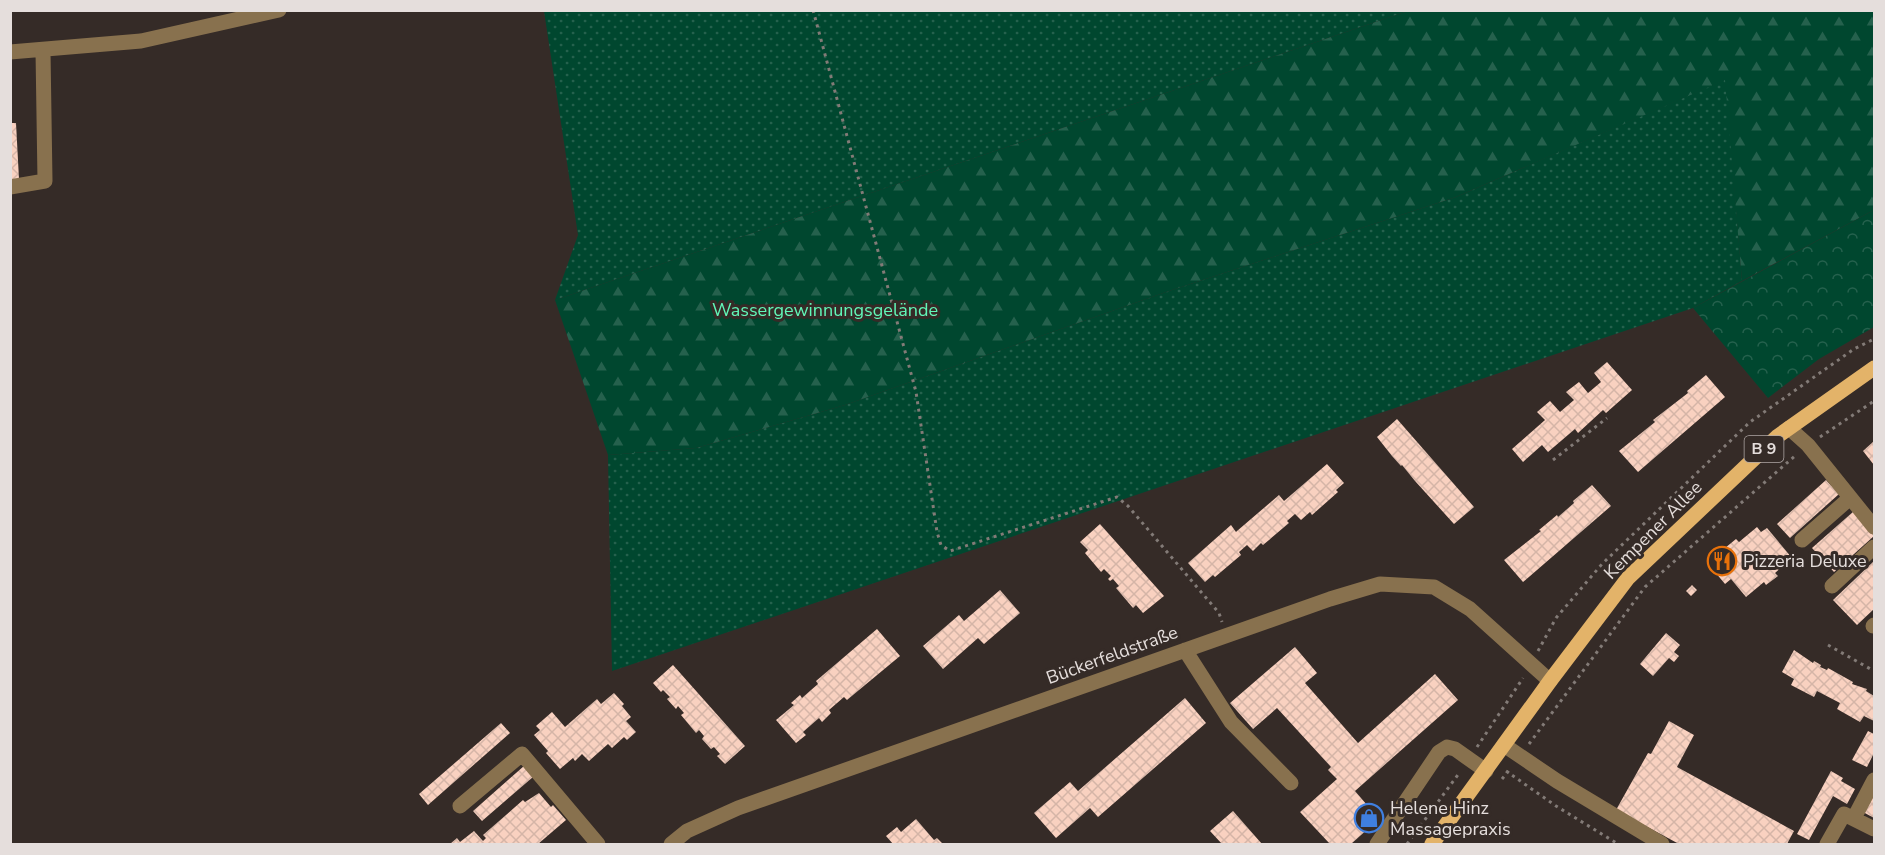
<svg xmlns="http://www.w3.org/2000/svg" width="1885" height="855" viewBox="0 0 1885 855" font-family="'Nunito Sans',sans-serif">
	<defs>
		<pattern id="grass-dots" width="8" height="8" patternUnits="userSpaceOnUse" patternTransform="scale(1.5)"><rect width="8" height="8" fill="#00472f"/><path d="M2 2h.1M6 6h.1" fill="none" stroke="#25614d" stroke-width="1.8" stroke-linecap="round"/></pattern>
		<pattern id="forest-firs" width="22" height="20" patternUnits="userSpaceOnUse" patternTransform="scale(1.5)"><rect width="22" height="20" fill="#00472f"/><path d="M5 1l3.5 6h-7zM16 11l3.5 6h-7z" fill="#25614d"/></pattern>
		<pattern id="park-crowns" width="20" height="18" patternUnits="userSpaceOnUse" patternTransform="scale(1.5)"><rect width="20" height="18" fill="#00472f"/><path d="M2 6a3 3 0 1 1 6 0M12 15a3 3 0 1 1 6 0" fill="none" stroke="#25614d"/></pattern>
		<pattern id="building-cross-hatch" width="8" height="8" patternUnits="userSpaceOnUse" patternTransform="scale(1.5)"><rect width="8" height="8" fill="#f9d1c0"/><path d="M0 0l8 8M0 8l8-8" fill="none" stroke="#d5b5a7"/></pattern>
	</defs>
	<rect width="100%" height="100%" fill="#352b27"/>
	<!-- grass -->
	<path fill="url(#grass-dots)" d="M 544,11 L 1408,11 L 555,300 L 578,235 Z
		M 1726,79 L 1742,281 L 1693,308 L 612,671 L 608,455 L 696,448 L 845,405 L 1166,292 L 1456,197 Z"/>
	<!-- forest -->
	<path fill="url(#forest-firs)" d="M 1408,11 L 1874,11 L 1874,210 L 1742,281 L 1725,80 L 1456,197 L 1166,292 L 845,405 L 696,448 L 608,455 L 555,300 Z"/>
	<!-- park -->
	<path fill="url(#park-crowns)" d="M 1874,210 L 1874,327 L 1819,359 L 1768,398 L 1693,308 Z"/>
	<!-- building -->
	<path fill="url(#building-cross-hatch)" d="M 10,123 L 16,123 L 19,179 L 10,179 Z
		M 1607,362 L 1632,390 L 1606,413 L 1603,410 L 1578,433 L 1575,429 L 1548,452 L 1542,445 L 1523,462 L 1512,449 L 1545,420 L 1537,412 L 1550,401 L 1560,412 L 1574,400 L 1566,392 L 1579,382 L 1588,393 L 1601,382 L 1594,373 Z
		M 1706,375 L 1725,397 L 1638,472 L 1619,451 L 1655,422 L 1653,420 L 1688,393 L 1687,391 Z
		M 1397,419 L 1474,507 L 1454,524 L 1415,481 L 1402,465 L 1401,466 L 1392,456 L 1377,437 Z
		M 1874,441 L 1874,465 L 1863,451 Z
		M 1327,464 L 1344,483 L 1336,490 L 1338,492 L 1312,515 L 1310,512 L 1301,520 L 1295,514 L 1287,521 L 1289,523 L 1263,545 L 1261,543 L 1253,551 L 1247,545 L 1239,552 L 1241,555 L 1215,577 L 1213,575 L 1205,582 L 1188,563 L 1231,525 L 1236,532 L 1237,531 L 1279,495 L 1284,501 Z
		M 1826,480 L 1839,494 L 1790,538 L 1777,524 Z
		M 1592,485 L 1611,506 L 1523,582 L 1504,560 L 1541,531 L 1539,530 L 1557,515 L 1558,517 L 1574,503 L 1573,501 Z
		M 1854,511 L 1874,536 L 1834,572 L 1812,548 Z
		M 1100,524 L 1164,596 L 1143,613 L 1136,605 L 1133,608 L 1116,588 L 1119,586 L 1113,579 L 1110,581 L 1108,579 L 1111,576 L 1104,569 L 1101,572 L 1085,553 L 1088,550 L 1080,542 Z
		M 1757,527 L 1761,532 L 1767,528 L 1792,558 L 1775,573 L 1778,576 L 1766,585 L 1764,582 L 1746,597 L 1731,579 L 1725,584 L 1710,566 L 1728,551 L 1725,548 L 1736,539 L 1739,542 Z
		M 1874,561 L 1874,609 L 1857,625 L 1833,600 Z
		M 1692,585 L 1697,590 L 1691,596 L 1686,591 Z
		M 1000,590 L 1020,613 L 984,644 L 978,638 L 943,669 L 923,646 L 959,615 L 964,621 Z
		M 877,629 L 900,656 L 847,700 L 844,697 L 829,710 L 831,713 L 822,722 L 819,718 L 803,732 L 806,735 L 796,743 L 776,720 L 794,705 L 791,703 L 800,695 L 802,698 L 811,690 L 818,684 L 816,681 Z
		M 1666,633 L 1680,645 L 1674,652 L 1679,656 L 1674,662 L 1669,658 L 1653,676 L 1640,664 Z
		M 1295,647 L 1317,673 L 1305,683 L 1358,743 L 1435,674 L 1458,700 L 1355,791 L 1379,819 L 1351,844 L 1330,844 L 1300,812 L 1337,779 L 1328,770 L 1331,767 L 1277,708 L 1253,729 L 1230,703 Z
		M 1794,650 L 1813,663 L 1814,661 L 1821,665 L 1820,667 L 1827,670 L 1828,668 L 1853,682 L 1852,684 L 1867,689 L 1866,691 L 1874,696 L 1874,721 L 1864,716 L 1860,722 L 1837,709 L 1840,703 L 1817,691 L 1814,697 L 1791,685 L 1794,679 L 1782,672 Z
		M 673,665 L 745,746 L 725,764 L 717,756 L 720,754 L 714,747 L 711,749 L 702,739 L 704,736 L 699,730 L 696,733 L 681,715 L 684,713 L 678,706 L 676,709 L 667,699 L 670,697 L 663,690 L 661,692 L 653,683 Z
		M 614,693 L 624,704 L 622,706 L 631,717 L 626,721 L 636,732 L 627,740 L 624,737 L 612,748 L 608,744 L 589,761 L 582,754 L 575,761 L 573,758 L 560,769 L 546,753 L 548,751 L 534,735 L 540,730 L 536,726 L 552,712 L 565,727 L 597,699 L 601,704 Z
		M 1185,698 L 1206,723 L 1098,817 L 1090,808 L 1056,838 L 1034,813 L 1070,782 L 1078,791 Z
		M 1669,721 L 1694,735 L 1677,767 L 1794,831 L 1787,844 L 1679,844 L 1616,810 L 1648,753 L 1651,754 Z
		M 501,723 L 510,733 L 428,805 L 419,794 Z
		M 1868,731 L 1874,734 L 1874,753 L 1867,767 L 1852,760 Z
		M 524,766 L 533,777 L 482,821 L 473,811 Z
		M 1831,771 L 1843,778 L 1841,781 L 1855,789 L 1847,804 L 1833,796 L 1809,840 L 1797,834 Z
		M 1874,790 L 1874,818 L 1863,812 Z
		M 539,793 L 551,807 L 553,805 L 566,820 L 538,844 L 450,844 L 457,838 L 460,842 L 474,831 L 483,841 L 486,838 L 483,835 L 523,800 L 525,802 Z
		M 1233,811 L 1262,844 L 1222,844 L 1210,831 Z
		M 916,819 L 934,840 L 937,838 L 943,844 L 893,844 L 886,836 L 897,827 L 901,832 Z"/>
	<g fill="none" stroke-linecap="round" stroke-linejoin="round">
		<!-- path -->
		<path stroke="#837b77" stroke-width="3" stroke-dasharray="3 4.5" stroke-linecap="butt" d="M 813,10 L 916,392 L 937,532 L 941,545 L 950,551 L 1117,497 L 1128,506 L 1219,613 L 1222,622
			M 1820,437 L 1874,401
			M 1553,460 L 1607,418
			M 1828,645 L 1874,671
			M 1538,651 L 1556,618 L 1602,564 L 1750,422 L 1854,349 L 1874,339
			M 1529,744 L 1645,587 L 1796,455
			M 1477,747 L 1523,678
			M 1506,771 L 1556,806 L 1618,844
			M 1502,779 L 1511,768
			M 1407,844 L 1460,772"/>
		<!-- minor -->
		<path stroke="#88714e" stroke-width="15" d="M 10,52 L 141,41 L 279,10
			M 10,187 L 45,181 L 43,51
			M 1789,428 L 1808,445 L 1874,527
			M 1802,540 L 1850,498
			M 1832,586 L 1874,547
			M 1873,626 L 1874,625
			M 1185,650 L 1231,722 L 1291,783
			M 1504,745 L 1557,781 L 1662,844
			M 460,806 L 522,754 L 598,844
			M 1854,818 L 1874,780
			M 671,844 L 687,831 L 738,808 L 1330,599 L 1380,584 L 1434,587 L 1470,609 L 1550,681
			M 1377,844 L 1439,752 L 1447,747 L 1455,749 L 1486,771
			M 1827,844 L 1844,814 L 1874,829"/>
		<!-- major -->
		<path stroke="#e3b369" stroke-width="15" d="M 1432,844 L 1550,681 L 1628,578 L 1778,436 L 1874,368"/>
	</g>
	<!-- icons -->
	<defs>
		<g id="restaurant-ring" transform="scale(1.5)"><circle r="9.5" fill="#352b27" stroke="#e8710a" stroke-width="1.5"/><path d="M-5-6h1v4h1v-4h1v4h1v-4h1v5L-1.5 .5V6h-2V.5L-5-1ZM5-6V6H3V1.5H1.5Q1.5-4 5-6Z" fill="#e8710a"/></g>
		<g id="shop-ring" transform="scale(1.5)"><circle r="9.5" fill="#352b27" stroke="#3f7fe0" stroke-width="1.5"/><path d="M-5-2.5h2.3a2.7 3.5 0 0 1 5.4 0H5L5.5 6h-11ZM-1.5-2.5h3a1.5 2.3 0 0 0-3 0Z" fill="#3f7fe0"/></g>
	</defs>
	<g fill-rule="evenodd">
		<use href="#restaurant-ring" x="1722" y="561"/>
		<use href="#shop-ring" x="1369" y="818"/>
	</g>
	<g text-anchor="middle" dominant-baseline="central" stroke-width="6" stroke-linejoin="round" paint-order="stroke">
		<!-- shield labels -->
		<rect fill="#352b27" stroke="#b0a8a6" stroke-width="1.5" x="1744.5" y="436" width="39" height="26" rx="4.5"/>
		<g font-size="16" font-weight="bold" fill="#e5dedc">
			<text x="1764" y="449">B 9</text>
		</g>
		<!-- park labels -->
		<g font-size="18" fill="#61f7b8" stroke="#352b27">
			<text x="825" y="310">Wassergewinnungsgelände</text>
		</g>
		<!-- street labels -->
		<g font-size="18" fill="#e5dedc" stroke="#352b27">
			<text transform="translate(1653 530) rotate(-45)">Kempener Allee</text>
			<text transform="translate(1112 655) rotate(-20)">Bückerfeldstraße</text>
		</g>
		<!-- poi labels -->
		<g font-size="18" fill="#e5dedc" stroke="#352b27" text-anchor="start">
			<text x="1743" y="561">Pizzeria Deluxe</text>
			<text x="1390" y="808">Helene Hinz<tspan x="1390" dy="21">Massagepraxis</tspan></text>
		</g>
	</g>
	<!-- border -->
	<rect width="1885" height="855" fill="none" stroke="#e5dedc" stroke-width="24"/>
</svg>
